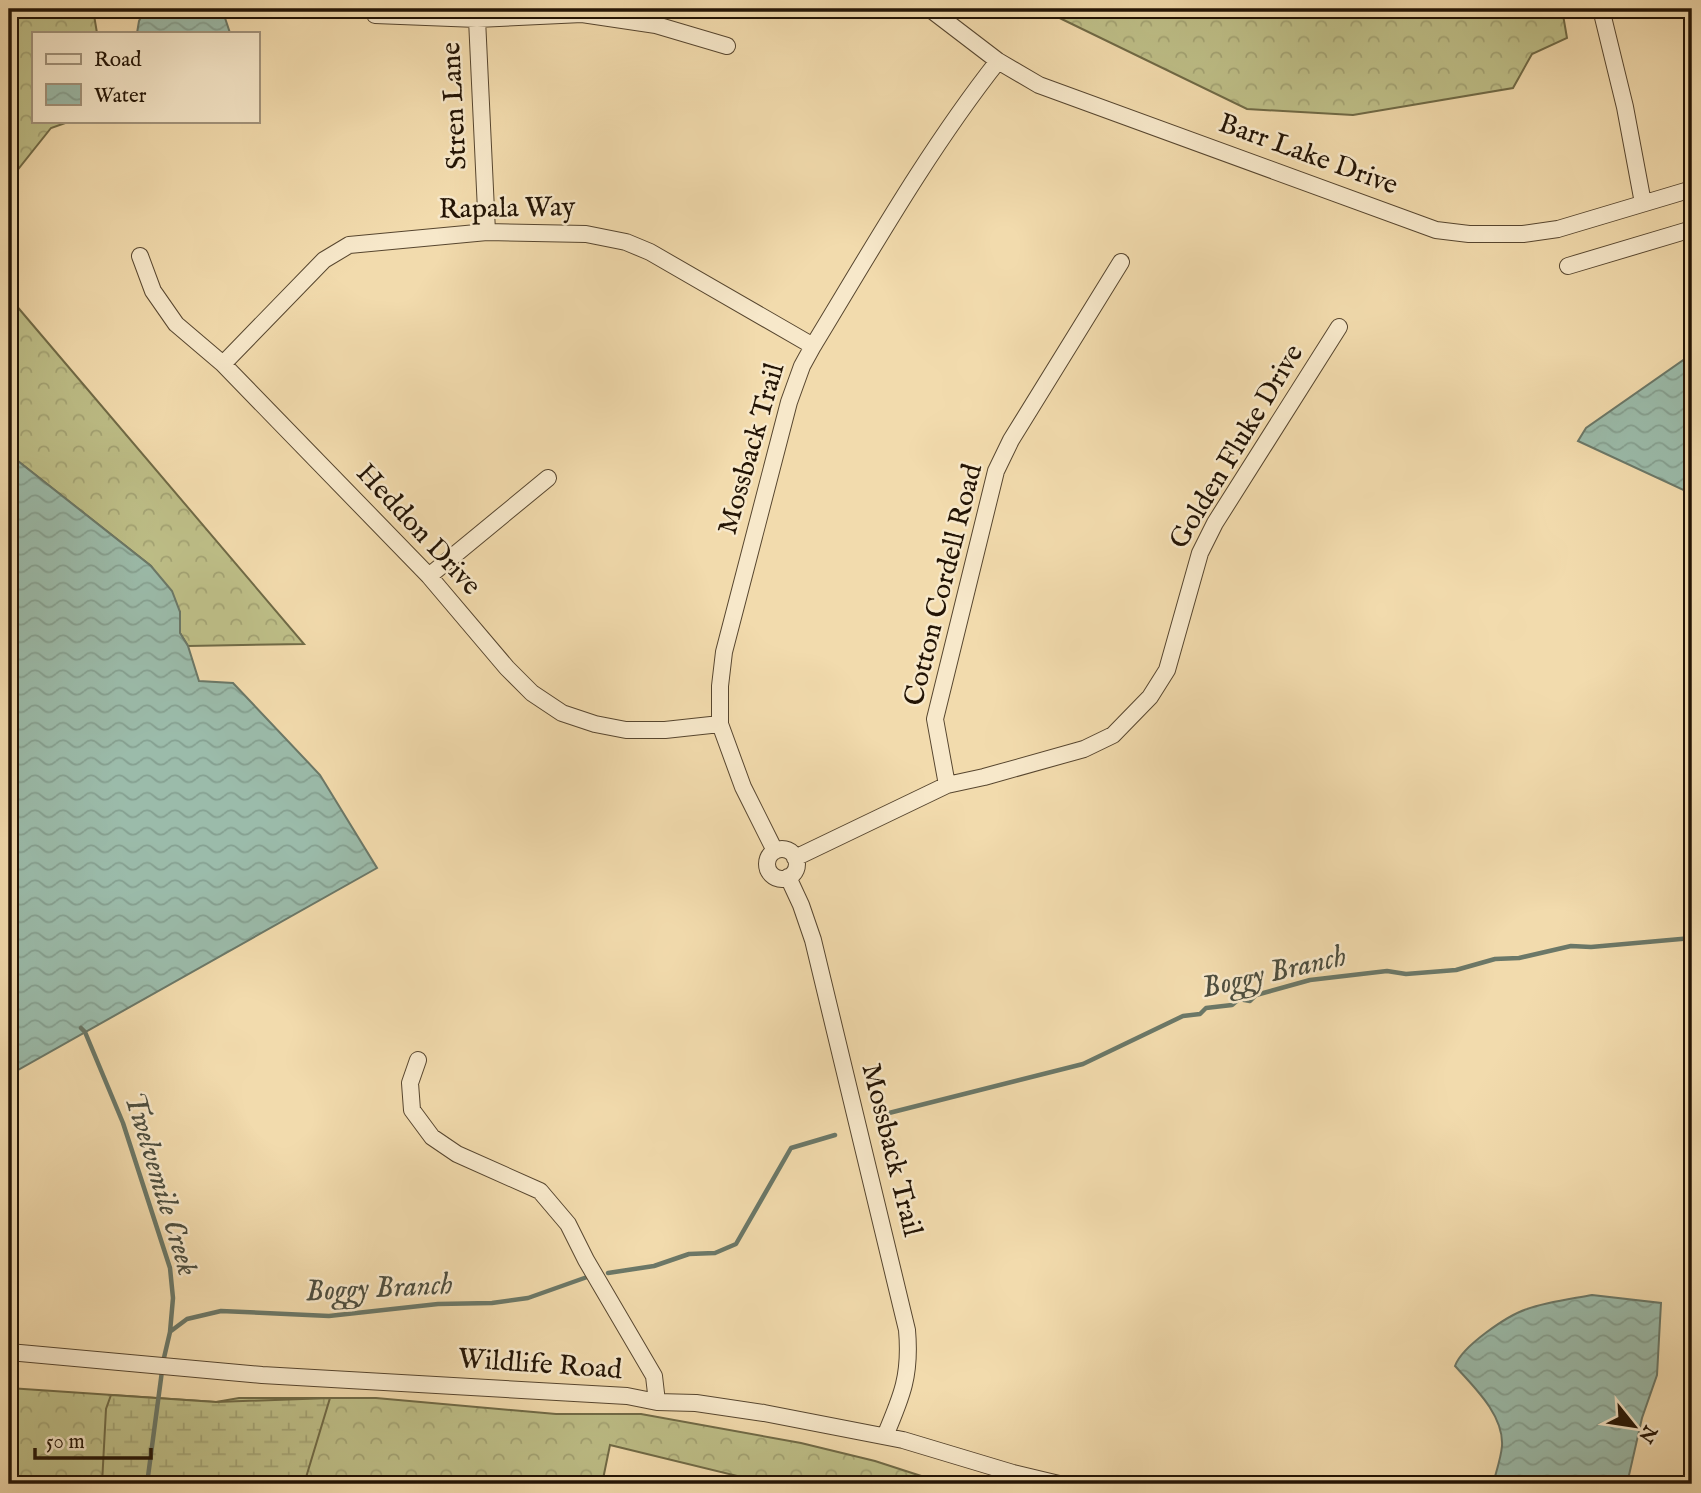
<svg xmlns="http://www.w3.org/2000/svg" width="1701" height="1493" viewBox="0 0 1701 1493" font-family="'IM FELL English',serif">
	<defs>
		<pattern id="forest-crowns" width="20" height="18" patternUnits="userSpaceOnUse" patternTransform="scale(1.75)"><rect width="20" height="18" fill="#bebf88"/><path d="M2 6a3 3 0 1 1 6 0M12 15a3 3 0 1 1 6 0" fill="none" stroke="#a3a374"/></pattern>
		<pattern id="wetland-marsh" width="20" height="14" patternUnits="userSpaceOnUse" patternTransform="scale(1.75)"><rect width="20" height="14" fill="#bebf88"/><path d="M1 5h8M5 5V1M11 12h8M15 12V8" fill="none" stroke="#a3a374"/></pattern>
		<pattern id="water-waves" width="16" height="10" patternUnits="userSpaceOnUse" patternTransform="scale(1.75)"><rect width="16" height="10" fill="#9bbbaa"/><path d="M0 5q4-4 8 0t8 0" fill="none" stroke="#85a091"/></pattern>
	</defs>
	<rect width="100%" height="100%" fill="#f2dbad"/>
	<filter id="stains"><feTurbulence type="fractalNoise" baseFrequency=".00286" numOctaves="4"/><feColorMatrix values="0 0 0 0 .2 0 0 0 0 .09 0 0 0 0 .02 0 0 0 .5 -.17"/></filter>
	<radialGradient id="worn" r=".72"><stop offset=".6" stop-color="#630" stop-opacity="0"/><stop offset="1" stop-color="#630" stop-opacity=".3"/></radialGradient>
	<!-- forest -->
	<path fill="url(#forest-crowns)" stroke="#706a46" stroke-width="2" d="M 9,9 L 93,9 L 97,33 L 33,33 L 33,121 L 71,121 L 51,128 L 16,172 L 9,195 Z
		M 1041,9 L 1562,9 L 1567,38 L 1532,54 L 1513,88 L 1353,115 L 1247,109 Z
		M 9,297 L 304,644 L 188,646 L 180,633 L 180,612 L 151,566 L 9,454 Z
		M 9,1388 L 216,1402 L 239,1398 L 376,1398 L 556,1414 L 641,1414 L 801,1443 L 875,1461 L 946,1484 L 770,1484 L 610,1445 L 602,1484 L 9,1484 Z"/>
	<!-- wetland -->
	<path fill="url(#wetland-marsh)" stroke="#706a46" stroke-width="2" d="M 111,1395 L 216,1402 L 330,1398 L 304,1484 L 102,1484 L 106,1409 Z"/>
	<!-- water -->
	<path fill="url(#water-waves)" stroke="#6b7868" stroke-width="2" d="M 145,9 L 222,9 L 230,33 L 137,33 L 139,21 Z
		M 1692,354 L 1692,494 L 1578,441 L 1586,428 Z
		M 9,454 L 151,566 L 172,591 L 180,612 L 180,633 L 188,646 L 199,681 L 233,683 L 320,775 L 377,868 L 9,1075 Z
		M 1592,1295 L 1661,1303 L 1657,1375 L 1642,1418 L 1627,1484 L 1493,1484 C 1496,1472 1501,1458 1502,1446 C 1504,1415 1474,1387 1455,1366 C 1462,1346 1508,1315 1527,1309 C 1547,1302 1571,1299 1592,1295 Z"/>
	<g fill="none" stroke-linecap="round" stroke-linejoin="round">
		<!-- stream -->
		<path stroke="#6b7868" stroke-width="4.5" d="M 81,1028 L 85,1032 L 123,1123 L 170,1268 L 173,1298 L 170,1332 L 163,1362
			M 881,1115 L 1083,1064 L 1183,1016 L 1200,1014 L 1206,1008 L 1232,1005 L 1239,999 L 1250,1001 L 1256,995 L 1310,980 L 1387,971 L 1406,974 L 1456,970 L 1495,959 L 1519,958 L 1571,946 L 1591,947 L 1692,938
			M 608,1273 L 654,1266 L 689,1254 L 715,1253 L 736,1244 L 791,1148 L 835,1135
			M 171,1331 L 187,1319 L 221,1311 L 329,1316 L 438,1304 L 492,1303 L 528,1298 L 590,1276
			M 147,1484 L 162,1371"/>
		<!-- minor casing -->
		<g stroke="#57462f" stroke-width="18">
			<path id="minor" d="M 930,9 L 998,61 L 1039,85 L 1436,230 L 1469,234 L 1523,234 L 1558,229 L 1692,189
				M 1601,9 L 1625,107 L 1643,203
				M 375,15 L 477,19 L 582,14 L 656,25 L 727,46
				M 477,19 L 487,232
				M 140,256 L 153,291 L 176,324 L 223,364 L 429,576 L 507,668 L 532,693 L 562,713 L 595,724 L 626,730 L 665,730 L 720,724
				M 1568,266 L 1692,229
				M 223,364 L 324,260 L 349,245 L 487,232 L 586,234 L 626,242 L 650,252 L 813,346
				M 429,576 L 548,478
				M 947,785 L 935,719 L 996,471 L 1011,440 L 1121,262
				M767 864a15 15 0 1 1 30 0a15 15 0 1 1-30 0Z
				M 775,851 L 743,787 L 720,724 L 720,686 L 724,652 L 789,402 L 802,366 L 813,346 C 872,249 928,150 998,61
				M 795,858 L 947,785 L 984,777 L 1084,749 L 1113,735 L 1150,697 L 1167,670 L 1200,553 L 1215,523 L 1339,327
				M 788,877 L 801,905 L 813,940 L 907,1330 C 911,1375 902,1396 885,1436
				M 418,1060 L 410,1083 L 412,1110 L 432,1137 L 457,1154 L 540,1191 L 568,1224 L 586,1260 L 654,1376 L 657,1402
				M 9,1352 L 262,1375 L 627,1396 L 657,1402 L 696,1403 L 764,1413 L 903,1440 L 1013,1473 L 1059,1484"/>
		</g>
		<!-- minor -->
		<use href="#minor" stroke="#f7e8ca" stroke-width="16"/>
	</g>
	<g text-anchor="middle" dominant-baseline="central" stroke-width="5" stroke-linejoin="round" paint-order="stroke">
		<!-- street labels -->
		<g font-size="28" fill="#231405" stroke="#f7e8ca">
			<text transform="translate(455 106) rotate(-93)">Stren Lane</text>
			<text transform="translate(1308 155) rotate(20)">Barr Lake Drive</text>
			<text transform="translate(507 209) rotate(-1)">Rapala Way</text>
			<text transform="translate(1237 447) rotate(-59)">Golden Fluke Drive</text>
			<text transform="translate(752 449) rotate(-74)">Mossback Trail</text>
			<text transform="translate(418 530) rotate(47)">Heddon Drive</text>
			<text transform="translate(944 585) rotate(-76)">Cotton Cordell Road</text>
			<text transform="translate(891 1150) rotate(76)">Mossback Trail</text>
			<text transform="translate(540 1365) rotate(4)">Wildlife Road</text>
		</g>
		<!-- water labels -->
		<g font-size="30" font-style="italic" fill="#4d4e3f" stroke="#f7e8ca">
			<text transform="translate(1274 973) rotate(-13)">Boggy Branch</text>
			<text transform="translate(160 1184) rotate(73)">Twelvemile Creek</text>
			<text transform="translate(379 1289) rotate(-3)">Boggy Branch</text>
		</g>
	</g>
	<!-- margin -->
	<rect width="1701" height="1493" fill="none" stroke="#f2dbad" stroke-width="35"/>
	<rect x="10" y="10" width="1680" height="1472" fill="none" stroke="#231405" stroke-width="3.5"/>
	<rect x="18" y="18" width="1666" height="1458" fill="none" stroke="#231405" stroke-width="2"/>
	<!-- legend -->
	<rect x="32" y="32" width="228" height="91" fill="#f7e8ca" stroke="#a2937b" stroke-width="2"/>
	<rect x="46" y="54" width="35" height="10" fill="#f7e8ca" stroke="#a2937b" stroke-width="2"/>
	<text x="94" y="66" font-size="21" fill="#231405">Road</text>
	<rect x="46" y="84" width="35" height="21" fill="url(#water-waves)" stroke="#a2937b" stroke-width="2"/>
	<text x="94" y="102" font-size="21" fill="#231405">Water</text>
	<!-- north arrow -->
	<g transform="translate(1634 1426) rotate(120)" stroke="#f7e8ca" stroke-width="5" paint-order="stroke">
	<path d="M0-5L12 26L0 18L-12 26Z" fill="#231405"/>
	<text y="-10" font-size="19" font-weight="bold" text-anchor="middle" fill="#231405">N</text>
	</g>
	<!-- scale -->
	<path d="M35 1448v10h116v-10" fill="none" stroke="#231405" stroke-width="3.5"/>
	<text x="46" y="1448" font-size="21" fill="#231405" stroke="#f7e8ca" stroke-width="5" paint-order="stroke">50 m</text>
	<rect width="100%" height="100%" filter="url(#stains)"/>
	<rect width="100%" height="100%" fill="url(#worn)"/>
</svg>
